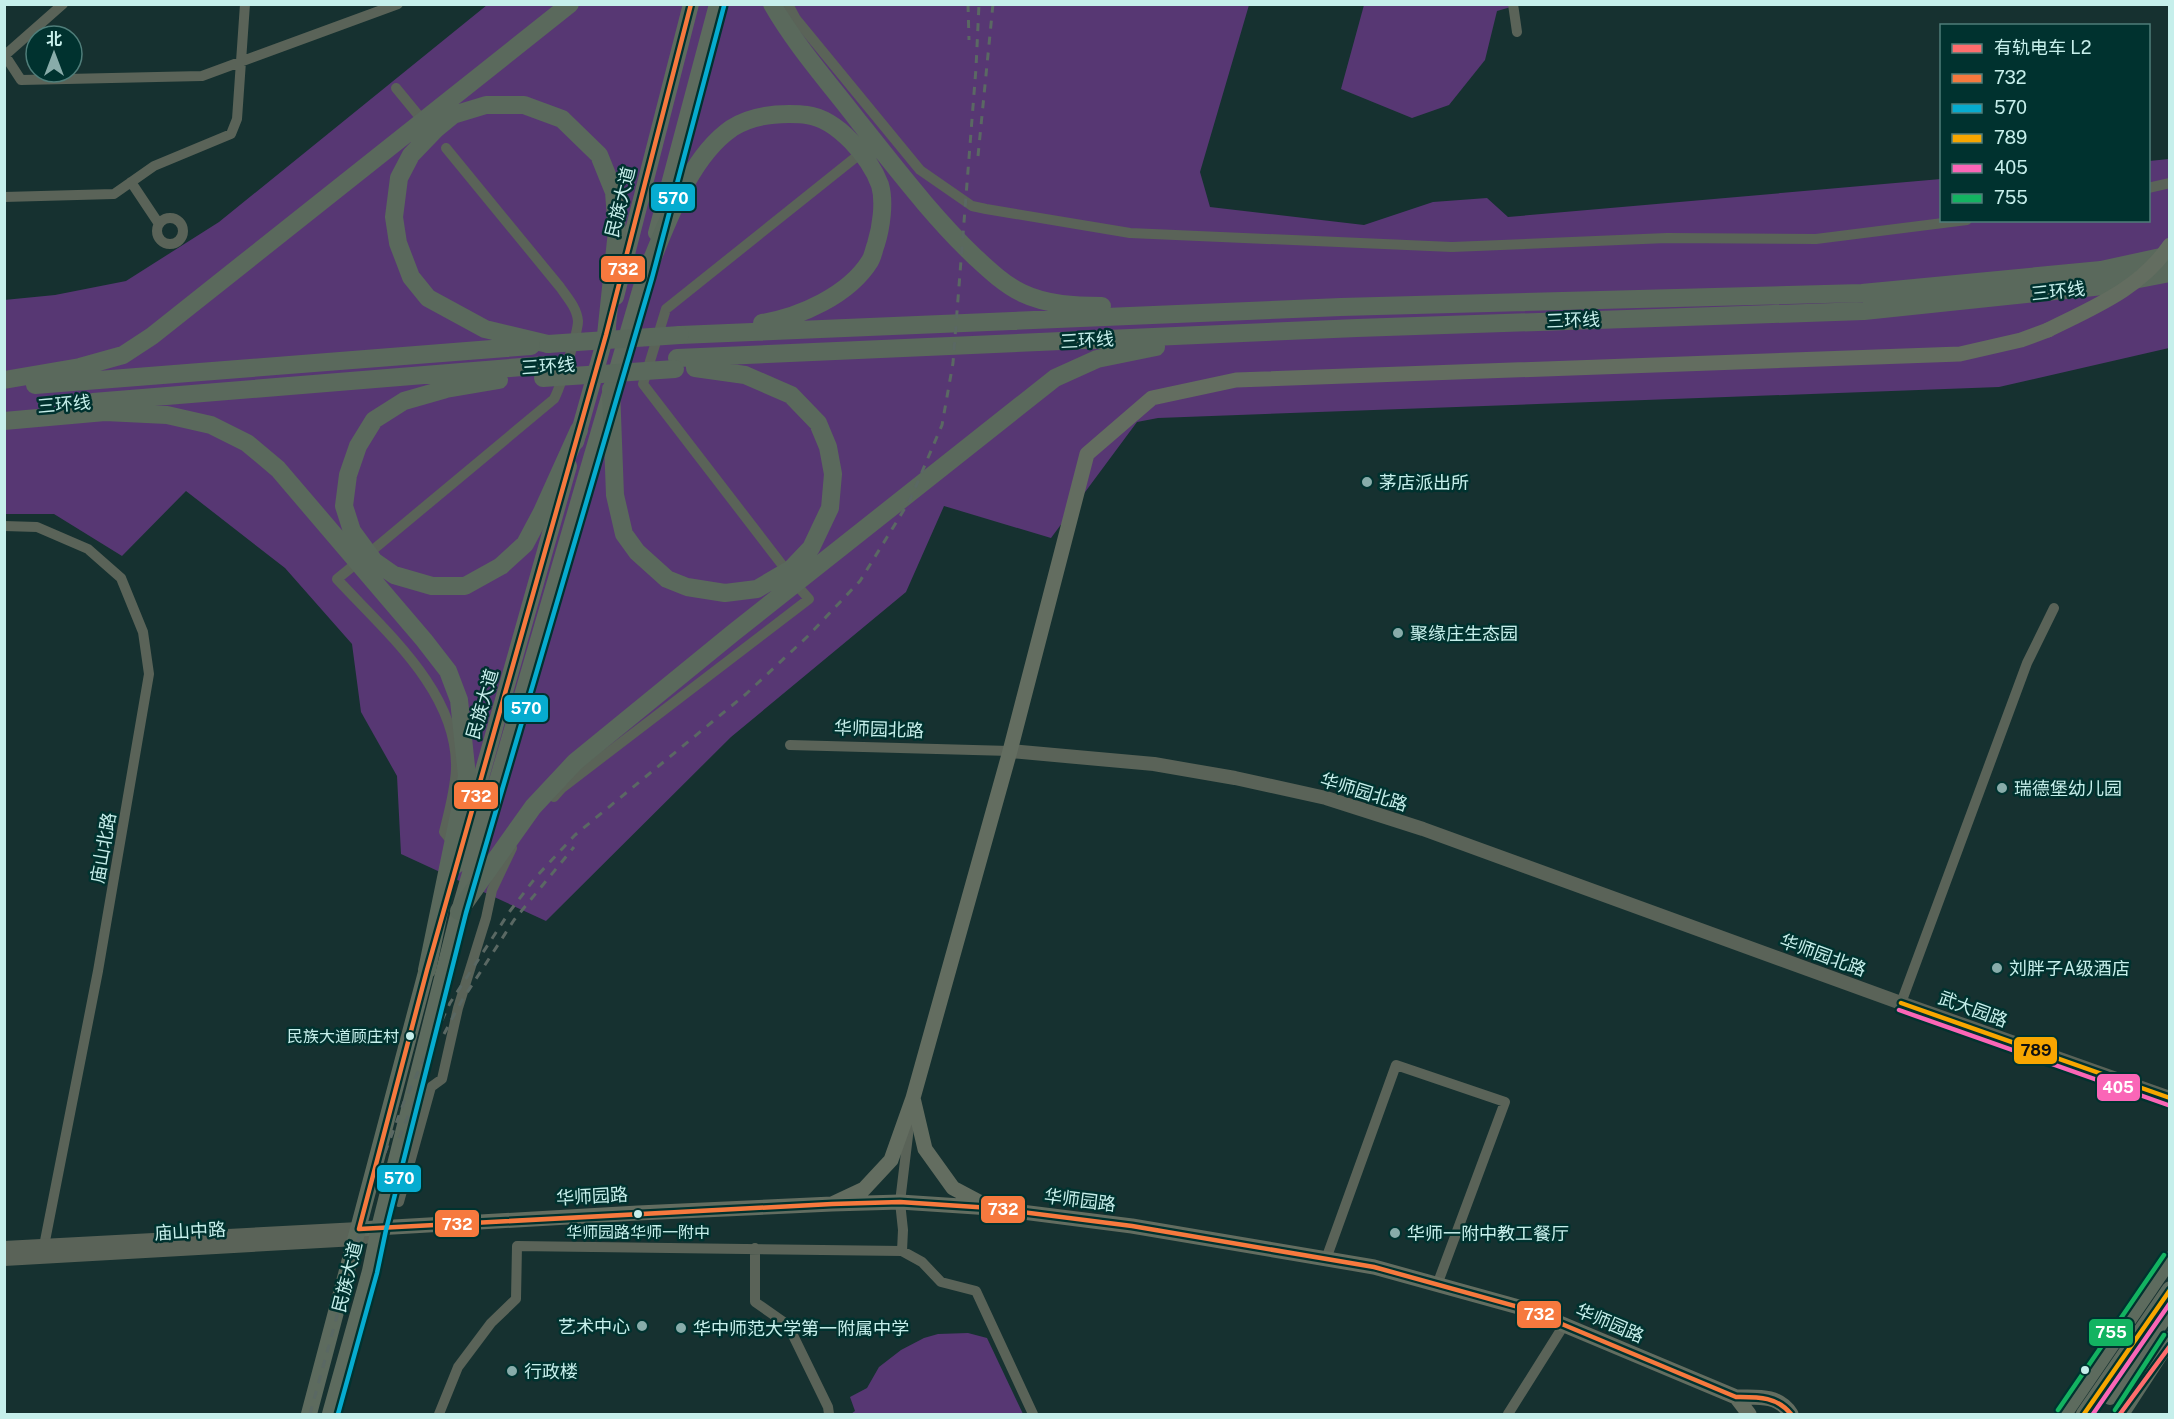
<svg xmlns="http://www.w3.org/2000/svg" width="2174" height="1419" viewBox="0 0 2174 1419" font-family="'Public Sans','Noto Sans SC',sans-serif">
	<rect width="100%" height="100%" fill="#163130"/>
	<!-- green -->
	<path fill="#573773" d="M 487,5 L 1249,5 L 1200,172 L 1210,207 L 1364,225 L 1433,202 L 1487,198 L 1508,217 L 1941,179 L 1942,220 L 2148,220 L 2149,161 L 2169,159 L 2169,348 L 1999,387 L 1158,418 L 1137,422 L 1051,538 L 944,506 L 906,592 L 731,737 L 546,921 L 401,854 L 397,776 L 361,712 L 352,644 L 285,568 L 186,491 L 122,556 L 54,514 L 5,514 L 4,300 L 55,295 L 126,281 L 219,222 Z
		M 1364,5 L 1518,5 L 1497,11 L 1485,60 L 1449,105 L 1412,118 L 1341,89 Z
		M 968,1333 L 987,1338 L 1023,1414 L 851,1414 L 855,1411 L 850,1397 L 867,1388 L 879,1367 L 901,1350 L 924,1338 L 938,1334 Z"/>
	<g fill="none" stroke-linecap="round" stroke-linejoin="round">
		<!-- minor -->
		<path stroke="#5a6358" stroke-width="10" d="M 788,4 L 796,19 L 920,170 L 972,206 L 986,209 L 1130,233 L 1452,247 L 1667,238 L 1816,239 L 1967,220
			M 1513,4 L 1517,32
			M 4,54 L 21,80 L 202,76 L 398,4
			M 4,56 L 63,4
			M 396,88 L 419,116
			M 131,182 L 159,224
			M 2148,188 L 2170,183
			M 4,197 L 114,194 L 154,166 L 231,134 L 237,119 L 245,4
			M157 231a13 13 0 1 1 26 0a13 13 0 1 1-26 0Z
			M 4,526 L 37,527 L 88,549 L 121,578 L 143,632 L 149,674 L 98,971 L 44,1246 L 44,1253
			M 374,549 L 554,399 C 560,388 578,333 578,321 C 577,308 567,297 560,287 L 446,148
			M 353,566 L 337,579 C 385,631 458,692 456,769 C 455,791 449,812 444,832 L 453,843
			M 783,566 L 643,384 L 666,309 L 856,157
			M 790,745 L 1010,751
			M 554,797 L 562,788 L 809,599 L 801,590
			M 1901,1003 L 2027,663 L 2054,608
			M 399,1202 L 431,1087 L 442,1079 L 458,1008 L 486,918 L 492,890 L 512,848
			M 755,1248 L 755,1302 L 788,1325 L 828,1407 L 829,1414
			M 902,1251 L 903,1230 L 900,1202 L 910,1119
			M 1326,1259 L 1396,1065 L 1505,1102 L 1437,1285
			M 439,1414 L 458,1367 L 491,1323 L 516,1299 L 517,1246 L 902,1251 L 922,1262 L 941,1282 L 976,1291 L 1033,1414
			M 1508,1414 L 1564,1325"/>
		<!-- tertiary -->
		<path stroke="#5a6358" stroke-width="14" d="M 1010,751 L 1154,764 L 1235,778 L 1326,798 L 1423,829 L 1901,1003 L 2170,1098
			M 4,1248 L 359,1229
			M 4,1259 L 356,1239 L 378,1234"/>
		<!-- secondary -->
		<path stroke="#636d60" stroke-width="15" d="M 913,1098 L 925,1149 L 953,1188 L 985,1205
			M 832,1204 L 864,1189 L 891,1160 L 913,1098 L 1010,751 L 1087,454 L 1152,398 L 1236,380 L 1960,354 L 2021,340 L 2048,330
			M 359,1229 L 638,1213 L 832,1204 L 900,1202 L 991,1208 L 1132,1226 L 1374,1267 L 1526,1309 L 1736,1397 C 1757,1397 1778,1394 1791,1414
			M 1736,1397 L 1749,1414"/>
		<!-- primary -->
		<path stroke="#5d6b5e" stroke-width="16" d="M 656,233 L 717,4
			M 616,297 L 691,4
			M 576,442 L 608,328
			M 456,866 L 569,466
			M 2110,1397 L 2170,1309
			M 309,1414 L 430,957
			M 330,1414 L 370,1271 L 379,1228 L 459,911 L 648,263
			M 2064,1414 L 2170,1259
			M 2084,1414 L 2170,1289
			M 2121,1414 L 2170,1339"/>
		<!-- trunk -->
		<path stroke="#5a695c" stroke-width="18" d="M 772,4 C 796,46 830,84 859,122 C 896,168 932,216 975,257 C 989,270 1005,285 1022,293 C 1047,305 1076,306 1102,306
			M 645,276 C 666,228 687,159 732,128 C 749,117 769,114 789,114 C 795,114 801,114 807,115 C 838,119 870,158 880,185 C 885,202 881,228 876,244 C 874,249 873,256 870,261 C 849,295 800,317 762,323
			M 680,335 L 1341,307 L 1862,293 L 2101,270 L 2170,255
			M 548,344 L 485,329 L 428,298 L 411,277 L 398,243 L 394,217 L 399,178 L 411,155 L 436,129 L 453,115 L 486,105 L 524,105 L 562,119 L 599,155 L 614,192 L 617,231 L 606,335
			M 677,358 L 1357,328 L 1864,311 L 2103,286 L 2170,273
			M 4,380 L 80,367 L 123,355 L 152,336 L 570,4
			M 499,380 L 446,389 L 404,401 L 374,420 L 358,446 L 348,475 L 344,506 L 352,531 L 374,561 L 394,575 L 432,586 L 465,586 L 501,566 L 525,544 L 542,512 L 579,430
			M 35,385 L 531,346
			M 611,389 L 615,495 L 624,534 L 637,552 L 667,579 L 687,587 L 725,593 L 757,589 L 791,569 L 811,548 L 830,508 L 833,474 L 828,447 L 818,423 L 791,395 L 745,375 L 695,368
			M 93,402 L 546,365
			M 4,421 L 105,412 L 167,415 L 211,425 L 247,443 L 278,469 L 424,640 L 448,671 L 459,700 L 467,776 L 427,970
			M 459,911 L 533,807 L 575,762 L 733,633 L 1055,378 L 1097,359 L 1156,347"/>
		<!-- rail -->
		<path stroke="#5a6863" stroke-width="3" stroke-dasharray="8 8" stroke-linecap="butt" d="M 968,4 L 969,40
			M 978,156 L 993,4
			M 444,1034 L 461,1002 L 514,920 L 574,847
			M 399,1138 L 422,1083
			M 310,1414 L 374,1182 L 404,1102 L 450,1003 L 510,911 L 536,877 L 575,835 L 746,694 L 808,636 L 860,581 L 910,500 L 942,425 L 953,363 L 976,68 L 979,4"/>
		<!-- secondary-bridge -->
		<path stroke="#636d60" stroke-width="15" d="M 2048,330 C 2094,307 2140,289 2170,245"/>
		<!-- trunk-bridge -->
		<path stroke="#5a695c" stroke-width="18" d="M 548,344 L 680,335
			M 543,378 L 675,369"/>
		<!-- bus-1 casing -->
		<g stroke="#00322f" stroke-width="9">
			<path id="bus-1" d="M 691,4 L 606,335 L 427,970 L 359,1229 L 832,1204 L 900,1202 L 991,1208 L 1132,1226 L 1374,1267 L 1526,1309 L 1736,1397 C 1758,1397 1776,1396 1791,1414"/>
		</g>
		<!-- bus-2 casing -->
		<g stroke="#00322f" stroke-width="9">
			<path id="bus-2" d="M 338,1414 L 377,1273 L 386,1230 L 466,913 L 652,278 L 724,6"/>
		</g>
		<!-- bus-3 casing -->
		<g stroke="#00322f" stroke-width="9">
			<path id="bus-3" d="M 1901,1003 L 2170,1098
				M 2084,1414 L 2170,1290"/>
		</g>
		<!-- bus-4 casing -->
		<g stroke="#00322f" stroke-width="9">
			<path id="bus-4" d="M 1899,1010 L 2168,1105
				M 2093,1414 L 2170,1303"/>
		</g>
		<!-- bus-5 casing -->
		<g stroke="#00322f" stroke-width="9">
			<path id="bus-5" d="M 2058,1410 L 2164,1255
				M 2115,1410 L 2164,1335"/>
		</g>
		<!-- bus-1 -->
		<use href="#bus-1" stroke="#f6793e" stroke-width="4.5"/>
		<!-- bus-2 -->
		<use href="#bus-2" stroke="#06acd0" stroke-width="4.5"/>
		<!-- bus-3 -->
		<use href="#bus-3" stroke="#f7a600" stroke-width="4.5"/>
		<!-- bus-4 -->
		<use href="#bus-4" stroke="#fa66b7" stroke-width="4.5"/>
		<!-- bus-5 -->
		<use href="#bus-5" stroke="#13b361" stroke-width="4.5"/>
		<!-- tram-1 casing -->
		<g stroke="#00322f" stroke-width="9">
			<path id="tram-1" d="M 2120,1414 L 2170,1346"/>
		</g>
		<!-- tram-1 -->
		<use href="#tram-1" stroke="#ff6d6d" stroke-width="4.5"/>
	</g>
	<!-- markers -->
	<g fill="#88acaa" stroke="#00322f" stroke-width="2">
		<circle cx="1367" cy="482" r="6"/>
		<circle cx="1398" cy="633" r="6"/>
		<circle cx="2002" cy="788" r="6"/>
		<circle cx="1997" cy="968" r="6"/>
		<circle cx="1395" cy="1233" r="6"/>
		<circle cx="642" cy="1326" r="6"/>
		<circle cx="681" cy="1328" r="6"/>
		<circle cx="512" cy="1371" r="6"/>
	</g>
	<g fill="#c6efeb" stroke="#00322f" stroke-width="2">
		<circle cx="410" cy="1036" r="5"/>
		<circle cx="638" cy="1214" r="5"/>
		<circle cx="2085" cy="1370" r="5"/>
	</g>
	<g text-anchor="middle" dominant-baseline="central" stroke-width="5" stroke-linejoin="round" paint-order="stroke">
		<!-- bus labels -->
		<g font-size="16" fill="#c6efeb" stroke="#00322f" text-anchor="end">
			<text x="399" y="1036">民族大道顾庄村</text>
			<text x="638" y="1232" text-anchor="middle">华师园路华师一附中</text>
		</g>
		<!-- street labels -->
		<g font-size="18" fill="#c6efeb" stroke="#00322f">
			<text transform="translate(620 202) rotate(-76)">民族大道</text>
			<text transform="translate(2058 291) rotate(-6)">三环线</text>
			<text transform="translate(1573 320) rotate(-2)">三环线</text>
			<text transform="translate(1087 340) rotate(-3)">三环线</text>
			<text transform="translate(548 366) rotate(-4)">三环线</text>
			<text transform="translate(64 404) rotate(-5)">三环线</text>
			<text transform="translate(482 704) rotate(-74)">民族大道</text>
			<text transform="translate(879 729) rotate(2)">华师园北路</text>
			<text transform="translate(1364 792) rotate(17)">华师园北路</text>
			<text transform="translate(103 848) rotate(-80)">庙山北路</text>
			<text transform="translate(1823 955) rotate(20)">华师园北路</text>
			<text transform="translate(1973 1009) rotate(20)">武大园路</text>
			<text transform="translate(592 1196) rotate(-3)">华师园路</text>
			<text transform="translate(1080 1200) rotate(7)">华师园路</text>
			<text transform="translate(190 1231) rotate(-3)">庙山中路</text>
			<text transform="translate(347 1277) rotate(-76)">民族大道</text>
			<text transform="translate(1610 1323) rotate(23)">华师园路</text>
		</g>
		<!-- poi labels -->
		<g font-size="18" fill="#c6efeb" stroke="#00322f" text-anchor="start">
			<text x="1379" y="482">茅店派出所</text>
			<text x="1410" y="633">聚缘庄生态园</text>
			<text x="2014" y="788">瑞德堡幼儿园</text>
			<text x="2009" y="968">刘胖子A级酒店</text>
			<text x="1407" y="1233">华师一附中教工餐厅</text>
			<text x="630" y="1326" text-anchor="end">艺术中心</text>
			<text x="693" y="1328">华中师范大学第一附属中学</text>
			<text x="524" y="1371">行政楼</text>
		</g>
	</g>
	<g stroke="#00322f" stroke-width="2">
		<rect x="650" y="183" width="46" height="29" rx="6" fill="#06acd0"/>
		<rect x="600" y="255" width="46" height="28" rx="6" fill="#f6793e"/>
		<rect x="503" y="694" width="46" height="29" rx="6" fill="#06acd0"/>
		<rect x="453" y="781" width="46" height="29" rx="6" fill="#f6793e"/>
		<rect x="2013" y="1036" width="45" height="29" rx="6" fill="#f7a600"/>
		<rect x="2096" y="1073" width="45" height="29" rx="6" fill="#fa66b7"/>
		<rect x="376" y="1164" width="46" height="29" rx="6" fill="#06acd0"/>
		<rect x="980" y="1195" width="46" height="29" rx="6" fill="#f6793e"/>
		<rect x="434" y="1209" width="46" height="29" rx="6" fill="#f6793e"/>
		<rect x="1516" y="1300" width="46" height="29" rx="6" fill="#f6793e"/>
		<rect x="2088" y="1318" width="46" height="29" rx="6" fill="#13b361"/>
	</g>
	<g font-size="16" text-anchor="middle" font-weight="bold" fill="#fff">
		<text x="673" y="204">570</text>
		<text x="623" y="275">732</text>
		<text x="526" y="714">570</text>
		<text x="476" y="802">732</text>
		<text x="2118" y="1093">405</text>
		<text x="399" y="1184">570</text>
		<text x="1003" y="1215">732</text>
		<text x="457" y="1230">732</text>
		<text x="1539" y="1320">732</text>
		<text x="2111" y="1338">755</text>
	</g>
	<g font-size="16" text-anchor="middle" font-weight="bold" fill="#111">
		<text x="2036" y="1056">789</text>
	</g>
	<!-- border -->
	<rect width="2174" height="1419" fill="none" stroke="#c6efeb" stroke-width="12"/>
	<!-- legend -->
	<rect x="1940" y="24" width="210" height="198" fill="#00322f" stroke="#4f7e7a" stroke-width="1.5"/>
	<rect x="1952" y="44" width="30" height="9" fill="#ff6d6d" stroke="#4f7e7a" stroke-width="1.5"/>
	<text x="1994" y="54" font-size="18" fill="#c6efeb">有轨电车 L2</text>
	<rect x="1952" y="74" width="30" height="9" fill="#f6793e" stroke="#4f7e7a" stroke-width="1.5"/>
	<text x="1994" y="84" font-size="18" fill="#c6efeb">732</text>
	<rect x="1952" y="104" width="30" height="9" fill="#06acd0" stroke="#4f7e7a" stroke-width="1.5"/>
	<text x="1994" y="114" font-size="18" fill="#c6efeb">570</text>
	<rect x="1952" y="134" width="30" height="9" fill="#f7a600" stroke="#4f7e7a" stroke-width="1.5"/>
	<text x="1994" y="144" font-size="18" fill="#c6efeb">789</text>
	<rect x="1952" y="164" width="30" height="9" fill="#fa66b7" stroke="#4f7e7a" stroke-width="1.5"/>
	<text x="1994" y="174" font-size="18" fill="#c6efeb">405</text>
	<rect x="1952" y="194" width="30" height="9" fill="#13b361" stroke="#4f7e7a" stroke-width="1.5"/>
	<text x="1994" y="204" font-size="18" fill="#c6efeb">755</text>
	<!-- north arrow -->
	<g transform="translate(54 54)"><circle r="28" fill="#00322f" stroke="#4f7e7a" stroke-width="1.5"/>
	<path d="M0-4.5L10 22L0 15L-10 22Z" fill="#88acaa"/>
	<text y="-9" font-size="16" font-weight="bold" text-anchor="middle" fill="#c6efeb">北</text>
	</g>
</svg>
